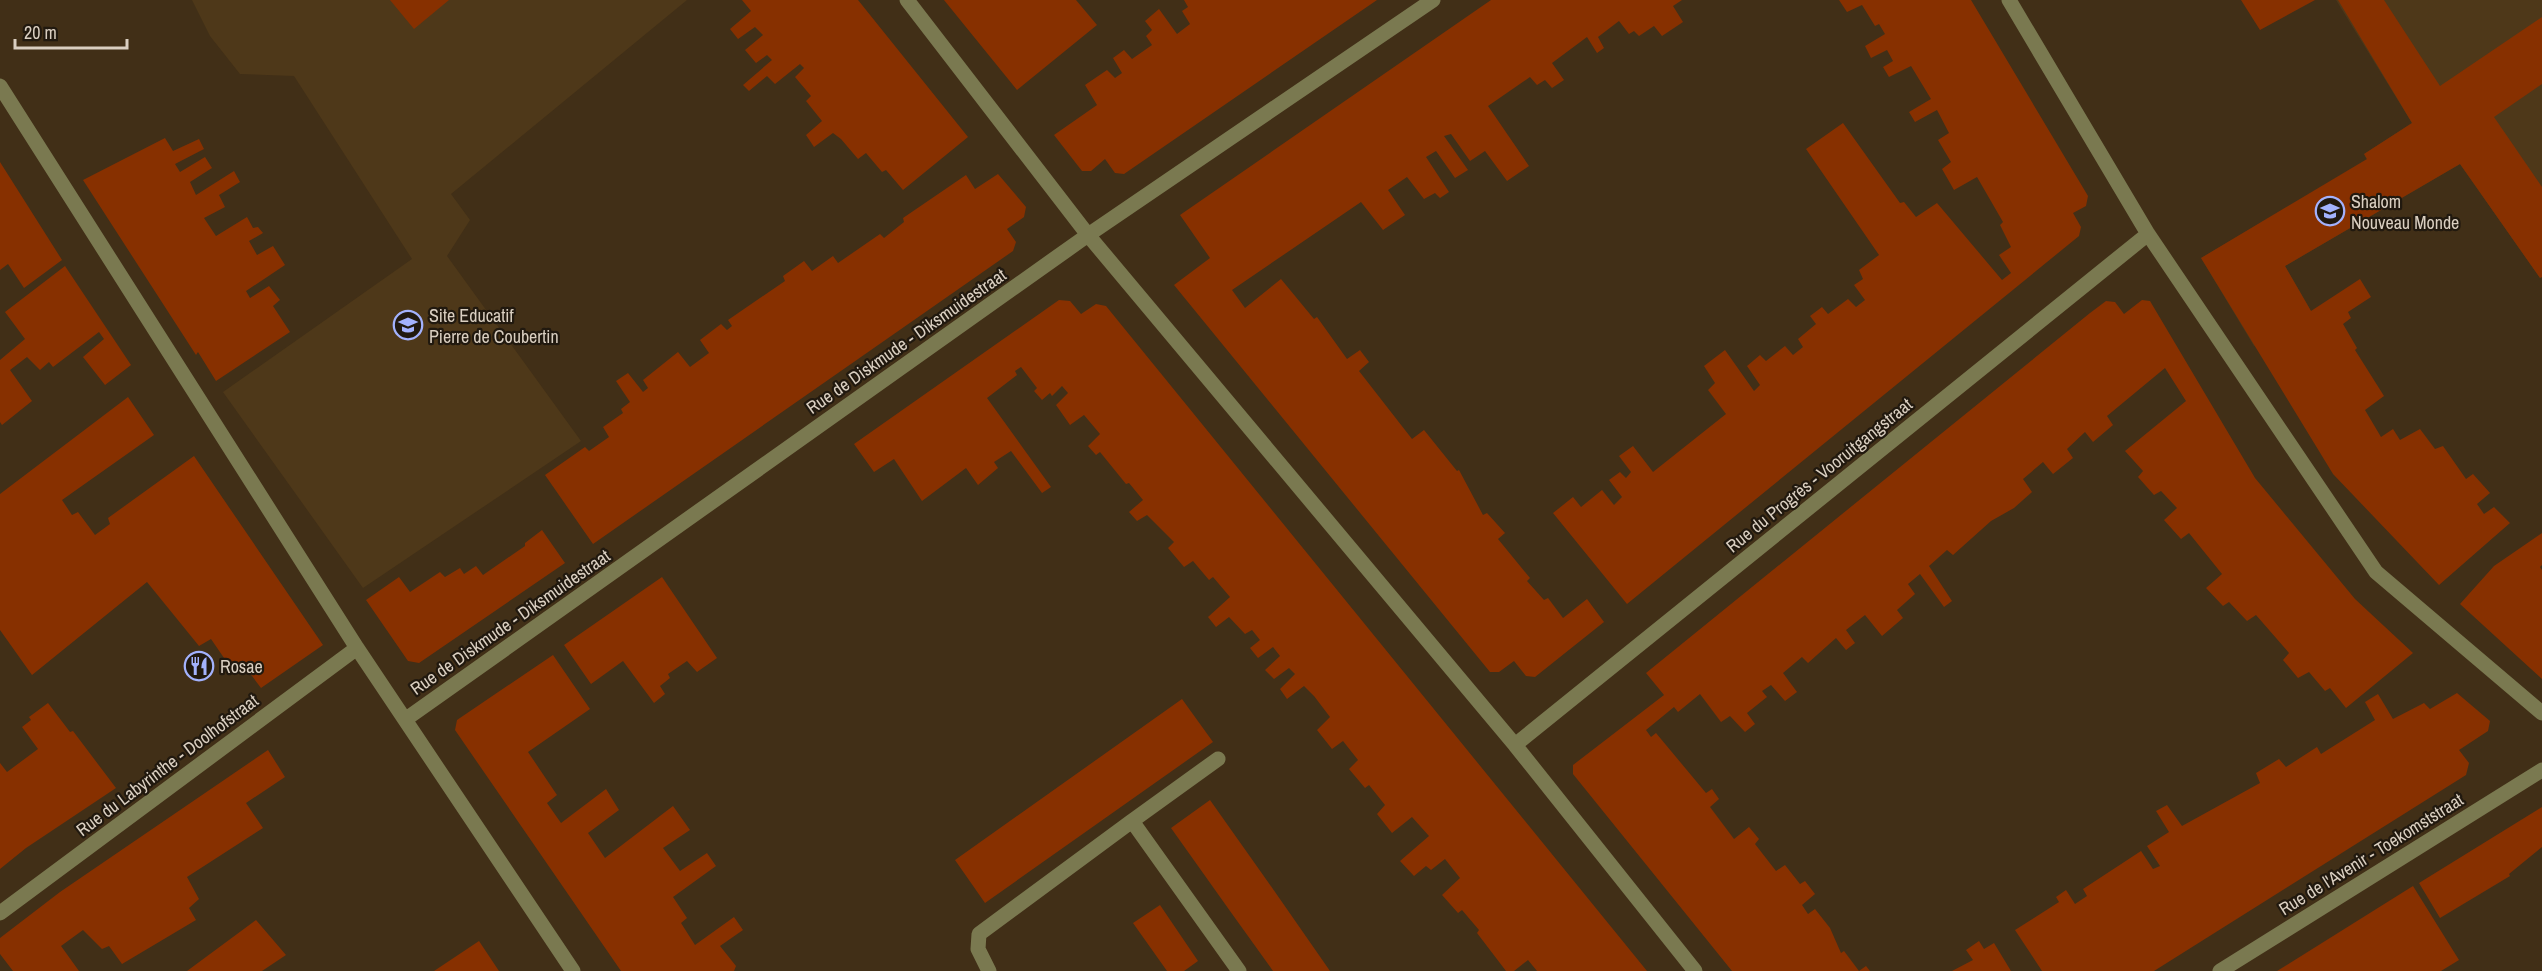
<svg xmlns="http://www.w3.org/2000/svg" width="2542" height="971" viewBox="0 0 2542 971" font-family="'Archivo Narrow',sans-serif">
	<rect width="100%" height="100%" fill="#412f17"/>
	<!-- built -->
	<path fill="#4e3819" d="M 192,0 L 687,0 L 451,194 L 470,220 L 447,256 L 581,441 L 363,588 L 223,392 L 412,259 L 294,76 L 240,74 L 210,36 Z
		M 2336,0 L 2542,0 L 2542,277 L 2540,278 L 2460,164 L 2285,266 L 2311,311 L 2254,346 L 2201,258 L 2367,160 L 2364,154 L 2412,123 Z"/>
	<!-- building -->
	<path fill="#873000" d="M 390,0 L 449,0 L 414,29 Z
		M 742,0 L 858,0 L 968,137 L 903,190 L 886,170 L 882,172 L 866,153 L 858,159 L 841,139 L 833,133 L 814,147 L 806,135 L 822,121 L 806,101 L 811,96 L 795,77 L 804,68 L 800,64 L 775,84 L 767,76 L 749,91 L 743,85 L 772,60 L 767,55 L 756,63 L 745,50 L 763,35 L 755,27 L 738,39 L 730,29 L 751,11 Z
		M 944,0 L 1076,0 L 1097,25 L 1017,90 Z
		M 1184,0 L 1377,0 L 1124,174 L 1115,173 L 1105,159 L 1091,171 L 1082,171 L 1054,135 L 1097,105 L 1085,85 L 1107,70 L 1115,78 L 1122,73 L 1113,58 L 1124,50 L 1132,59 L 1152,45 L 1146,36 L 1152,30 L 1145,21 L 1159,9 L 1177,34 L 1190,24 L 1182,11 L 1188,7 Z
		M 1491,0 L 1682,0 L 1673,6 L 1683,22 L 1662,36 L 1654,26 L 1639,36 L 1634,31 L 1629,34 L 1619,21 L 1598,37 L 1604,48 L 1597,53 L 1587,37 L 1552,63 L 1564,80 L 1552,88 L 1545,80 L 1537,85 L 1530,77 L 1488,106 L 1529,166 L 1507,181 L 1485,151 L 1470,161 L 1451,134 L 1444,136 L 1468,170 L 1455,178 L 1436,151 L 1426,157 L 1449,192 L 1440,198 L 1435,193 L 1424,199 L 1407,177 L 1388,190 L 1405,215 L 1383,230 L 1361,202 L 1232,290 L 1245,308 L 1281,279 L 1314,319 L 1317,317 L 1347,359 L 1360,350 L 1369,362 L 1359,371 L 1412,439 L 1424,430 L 1457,471 L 1459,470 L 1483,515 L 1487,513 L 1505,533 L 1498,539 L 1530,578 L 1527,581 L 1544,600 L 1548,598 L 1563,618 L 1587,599 L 1604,622 L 1535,677 L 1526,676 L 1514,661 L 1499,672 L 1490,672 L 1174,285 L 1210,258 L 1180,215 Z
		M 1839,0 L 1971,0 L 2088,196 L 2086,206 L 2073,213 L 2081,227 L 2079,236 L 1627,604 L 1553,513 L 1573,497 L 1581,507 L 1602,490 L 1614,505 L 1622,497 L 1609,480 L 1620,472 L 1626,478 L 1631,472 L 1619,456 L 1633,446 L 1653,472 L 1726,414 L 1708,390 L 1715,383 L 1704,366 L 1725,350 L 1754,391 L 1760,385 L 1747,366 L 1760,355 L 1766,361 L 1785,346 L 1793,355 L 1803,347 L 1798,339 L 1816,324 L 1810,316 L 1822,307 L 1828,314 L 1848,299 L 1856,307 L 1865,300 L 1854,285 L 1863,279 L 1859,270 L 1879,255 L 1806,149 L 1843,123 L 1900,203 L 1904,202 L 1916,217 L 1937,203 L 2002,280 L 2011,273 L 1999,255 L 2011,247 L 2000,225 L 2003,222 L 1977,177 L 1954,190 L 1942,169 L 1951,162 L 1938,140 L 1949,133 L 1937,110 L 1915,122 L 1909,112 L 1931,99 L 1911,66 L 1889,77 L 1883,67 L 1893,61 L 1887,50 L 1871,58 L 1865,46 L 1885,34 L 1879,24 L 1875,26 L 1862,5 L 1847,12 Z
		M 2241,0 L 2315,0 L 2260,30 Z
		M 2338,0 L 2384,0 L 2440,86 L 2542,17 L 2542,84 L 2494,117 L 2542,187 L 2542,277 L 2540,278 L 2460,164 L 2285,266 L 2311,311 L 2360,279 L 2371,297 L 2348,312 L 2351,318 L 2343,324 L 2357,348 L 2355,350 L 2384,396 L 2365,410 L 2381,437 L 2393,429 L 2400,440 L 2420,429 L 2435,449 L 2443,446 L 2466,479 L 2473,474 L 2490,493 L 2477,504 L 2484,514 L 2494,507 L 2510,523 L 2439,585 L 2333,474 L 2201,258 L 2367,159 L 2364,154 L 2412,123 Z
		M 165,138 L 173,151 L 199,139 L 204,149 L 175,164 L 180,172 L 205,157 L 212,168 L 190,182 L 196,195 L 234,171 L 240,182 L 219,195 L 225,207 L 204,218 L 216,236 L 247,217 L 253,228 L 258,227 L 263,233 L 249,241 L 257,255 L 273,246 L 285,265 L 246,291 L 250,298 L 269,286 L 280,300 L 273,306 L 290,332 L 216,381 L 198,352 L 196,355 L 83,180 Z
		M 0,162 L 62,260 L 24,288 L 8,264 L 0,270 Z
		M 998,174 L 1026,207 L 1024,217 L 1007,229 L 1016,242 L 1013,251 L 593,544 L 545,475 L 585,447 L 589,451 L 609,437 L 603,427 L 623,413 L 621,409 L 630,402 L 616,381 L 628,373 L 643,392 L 648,388 L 643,380 L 678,352 L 690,367 L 709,353 L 700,340 L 721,324 L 727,330 L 732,326 L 728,320 L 785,281 L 783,276 L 804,261 L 812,271 L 833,256 L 838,263 L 880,234 L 884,238 L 904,222 L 903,218 L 966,175 L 975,189 Z
		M 65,266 L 131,365 L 105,385 L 83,357 L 104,339 L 99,332 L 53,367 L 49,362 L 40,370 L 27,357 L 10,370 L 32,401 L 2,425 L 0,422 L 0,360 L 25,339 L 5,312 Z
		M 1059,300 L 1070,301 L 1081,314 L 1096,304 L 1106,306 L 1647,971 L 1537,971 L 1528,960 L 1514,971 L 1506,971 L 1477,933 L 1479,930 L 1462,910 L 1458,913 L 1442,895 L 1460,878 L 1445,859 L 1431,870 L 1426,866 L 1414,876 L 1400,861 L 1429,836 L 1412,817 L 1392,833 L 1377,814 L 1385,805 L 1369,785 L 1365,788 L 1349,769 L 1358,760 L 1343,741 L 1332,749 L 1317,730 L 1330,717 L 1314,696 L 1304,686 L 1287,699 L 1280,689 L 1295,674 L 1289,668 L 1274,679 L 1265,670 L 1280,656 L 1273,647 L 1258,658 L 1250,648 L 1260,640 L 1252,630 L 1245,634 L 1229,617 L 1216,627 L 1208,617 L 1230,597 L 1213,577 L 1209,580 L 1193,561 L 1184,567 L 1168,548 L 1174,542 L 1147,515 L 1137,521 L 1129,512 L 1143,500 L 1129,483 L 1126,484 L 1100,452 L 1096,455 L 1088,446 L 1100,434 L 1084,415 L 1070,425 L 1056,405 L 1068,393 L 1062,386 L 1052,396 L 1050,393 L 1042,400 L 1034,391 L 1037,388 L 1021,367 L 1015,371 L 1017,375 L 987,398 L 1051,487 L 1042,493 L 1011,451 L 994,462 L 998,468 L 978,485 L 966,468 L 922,501 L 894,459 L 874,472 L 854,444 Z
		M 2142,300 L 2150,301 L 2255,478 L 2355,599 L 2413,653 L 2346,708 L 2330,688 L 2325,691 L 2309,672 L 2298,678 L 2283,660 L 2289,653 L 2256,615 L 2247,621 L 2229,602 L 2223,606 L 2206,588 L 2222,574 L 2189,533 L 2181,539 L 2164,520 L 2177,508 L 2161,491 L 2154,495 L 2138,477 L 2143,471 L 2125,451 L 2186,401 L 2165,368 L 2107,416 L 2113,425 L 2093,442 L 2085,432 L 2067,449 L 2073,458 L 2053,474 L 2043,462 L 2023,479 L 2032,492 L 2014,508 L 1991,521 L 1953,555 L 1947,550 L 1929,566 L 1952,601 L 1944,607 L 1920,574 L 1908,584 L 1915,594 L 1897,610 L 1903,618 L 1882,636 L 1865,615 L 1846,630 L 1855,643 L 1846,650 L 1836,638 L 1808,663 L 1802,657 L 1783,673 L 1797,692 L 1785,701 L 1771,685 L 1762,691 L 1767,697 L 1747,713 L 1755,724 L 1745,732 L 1730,716 L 1721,722 L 1700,694 L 1678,712 L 1674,707 L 1646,730 L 1651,737 L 1656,733 L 1706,793 L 1712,789 L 1719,799 L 1710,807 L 1734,839 L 1749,827 L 1759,839 L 1755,844 L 1776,871 L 1785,865 L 1800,884 L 1805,881 L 1815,894 L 1802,905 L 1808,914 L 1815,909 L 1830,928 L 1841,953 L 1844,951 L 1859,971 L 1866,966 L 1870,971 L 1732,971 L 1573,774 L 1573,765 L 1664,695 L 1646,673 L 2090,313 L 2106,301 L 2115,302 L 2124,314 Z
		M 128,397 L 154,435 L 62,500 L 72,515 L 78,512 L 95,535 L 110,524 L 108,518 L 194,456 L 323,645 L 261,688 L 246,668 L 235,674 L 211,639 L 199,646 L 147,582 L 32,675 L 0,630 L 0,494 Z
		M 542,530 L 565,563 L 419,663 L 408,661 L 366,600 L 399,577 L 410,592 L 440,572 L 445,577 L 460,568 L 464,574 L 476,566 L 483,575 L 525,546 L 525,543 Z
		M 2542,533 L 2542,565 L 2540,567 L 2542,570 L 2542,679 L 2460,604 L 2494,566 Z
		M 662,577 L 717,658 L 697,672 L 687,661 L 668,674 L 670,678 L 660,686 L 665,694 L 654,703 L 623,661 L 591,684 L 564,645 Z
		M 553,655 L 590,709 L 528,752 L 557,795 L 547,803 L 561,823 L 606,789 L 619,810 L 588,833 L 605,858 L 673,806 L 690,830 L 663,848 L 680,871 L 707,853 L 716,866 L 673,897 L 687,918 L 681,923 L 695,945 L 734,917 L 743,930 L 720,946 L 736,966 L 734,971 L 621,971 L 455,730 L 457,720 Z
		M 2457,693 L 2490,721 L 2488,731 L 2459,750 L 2469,763 L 2466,775 L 2154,971 L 2042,971 L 2015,930 L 2059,902 L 2056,897 L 2066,890 L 2075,904 L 2087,896 L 2083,889 L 2141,851 L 2153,869 L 2160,866 L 2147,846 L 2169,832 L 2156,811 L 2167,805 L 2182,826 L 2260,783 L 2256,773 L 2279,759 L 2286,767 L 2317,747 L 2321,754 L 2375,720 L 2365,702 L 2378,694 L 2393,719 L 2424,703 L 2430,709 Z
		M 1182,699 L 1213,742 L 985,903 L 955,860 Z
		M 48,703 L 70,732 L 73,731 L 116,788 L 26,848 L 0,869 L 0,763 L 7,772 L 38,749 L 22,727 L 31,720 L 29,717 Z
		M 268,750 L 285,777 L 246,803 L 263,828 L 187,877 L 199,899 L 189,908 L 196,920 L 122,964 L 109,946 L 102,949 L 83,930 L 61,946 L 79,971 L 13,971 L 0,954 L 0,938 L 60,892 Z
		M 1210,800 L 1268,882 L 1330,971 L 1273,971 L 1230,911 L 1171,828 Z
		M 2542,807 L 2542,847 L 2509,874 L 2510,876 L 2440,918 L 2419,883 Z
		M 2413,886 L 2459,960 L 2441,971 L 2277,971 Z
		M 1160,905 L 1198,961 L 1184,971 L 1167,971 L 1133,923 Z
		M 256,920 L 286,955 L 262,971 L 187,971 Z
		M 479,941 L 499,971 L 434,971 Z
		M 1979,941 L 1984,949 L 1994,943 L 2011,971 L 1952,971 L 1973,960 L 1966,950 Z"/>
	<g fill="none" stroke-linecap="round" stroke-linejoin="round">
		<!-- minor -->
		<path stroke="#7a7950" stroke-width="15" d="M 907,0 L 1088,235 L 1515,745 L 1695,971
			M 2009,0 L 2148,234 L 2376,572 L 2542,713
			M 0,86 L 357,648 L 573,971
			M 406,719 L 1088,235 L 1433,0
			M 1515,745 L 2148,234
			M 1132,821 L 1218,759
			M 0,913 L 357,648
			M 989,971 L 978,949 L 979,934 L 1132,821 L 1239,971
			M 2220,971 L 2542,770"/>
	</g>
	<!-- icons -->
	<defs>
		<g id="school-ring" transform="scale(1.5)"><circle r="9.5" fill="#21190f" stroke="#a3b2fd" stroke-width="1.5"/><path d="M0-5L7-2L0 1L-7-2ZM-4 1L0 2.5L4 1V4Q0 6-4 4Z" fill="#a3b2fd"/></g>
		<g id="restaurant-ring" transform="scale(1.5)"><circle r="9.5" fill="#21190f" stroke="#a3b2fd" stroke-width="1.5"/><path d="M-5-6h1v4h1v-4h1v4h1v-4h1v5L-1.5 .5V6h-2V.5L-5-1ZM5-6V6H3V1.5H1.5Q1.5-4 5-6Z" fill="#a3b2fd"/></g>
	</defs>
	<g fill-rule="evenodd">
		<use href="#school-ring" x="2330" y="211"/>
		<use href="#school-ring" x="408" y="325"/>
		<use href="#restaurant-ring" x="199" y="666"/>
	</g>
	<g text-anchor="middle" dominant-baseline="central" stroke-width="4.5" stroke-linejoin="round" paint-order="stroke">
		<!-- poi labels -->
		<g font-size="18" fill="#dacfc1" stroke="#21190f" text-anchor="start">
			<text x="2351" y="201">Shalom<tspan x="2351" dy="21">Nouveau Monde</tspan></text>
			<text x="429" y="315">Site Educatif<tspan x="429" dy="21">Pierre de Coubertin</tspan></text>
			<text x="220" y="666">Rosae</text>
		</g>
		<!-- street labels -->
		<g font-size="18" fill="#dacfc1" stroke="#21190f">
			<text transform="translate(906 341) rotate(-35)">Rue de Diskmude - Diksmuidestraat</text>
			<text transform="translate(1819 475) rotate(-39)">Rue du Progrès - Vooruitgangstraat</text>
			<text transform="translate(510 622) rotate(-35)">Rue de Diskmude - Diksmuidestraat</text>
			<text transform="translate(167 765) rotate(-37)">Rue du Labyrinthe - Doolhofstraat</text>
			<text transform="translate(2371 854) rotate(-32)">Rue de l'Avenir - Toekomststraat</text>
		</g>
	</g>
	<!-- scale -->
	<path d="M15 39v9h112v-9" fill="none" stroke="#dacfc1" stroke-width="3"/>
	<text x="24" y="39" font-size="18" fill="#dacfc1" stroke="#21190f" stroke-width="4.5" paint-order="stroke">20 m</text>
</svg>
